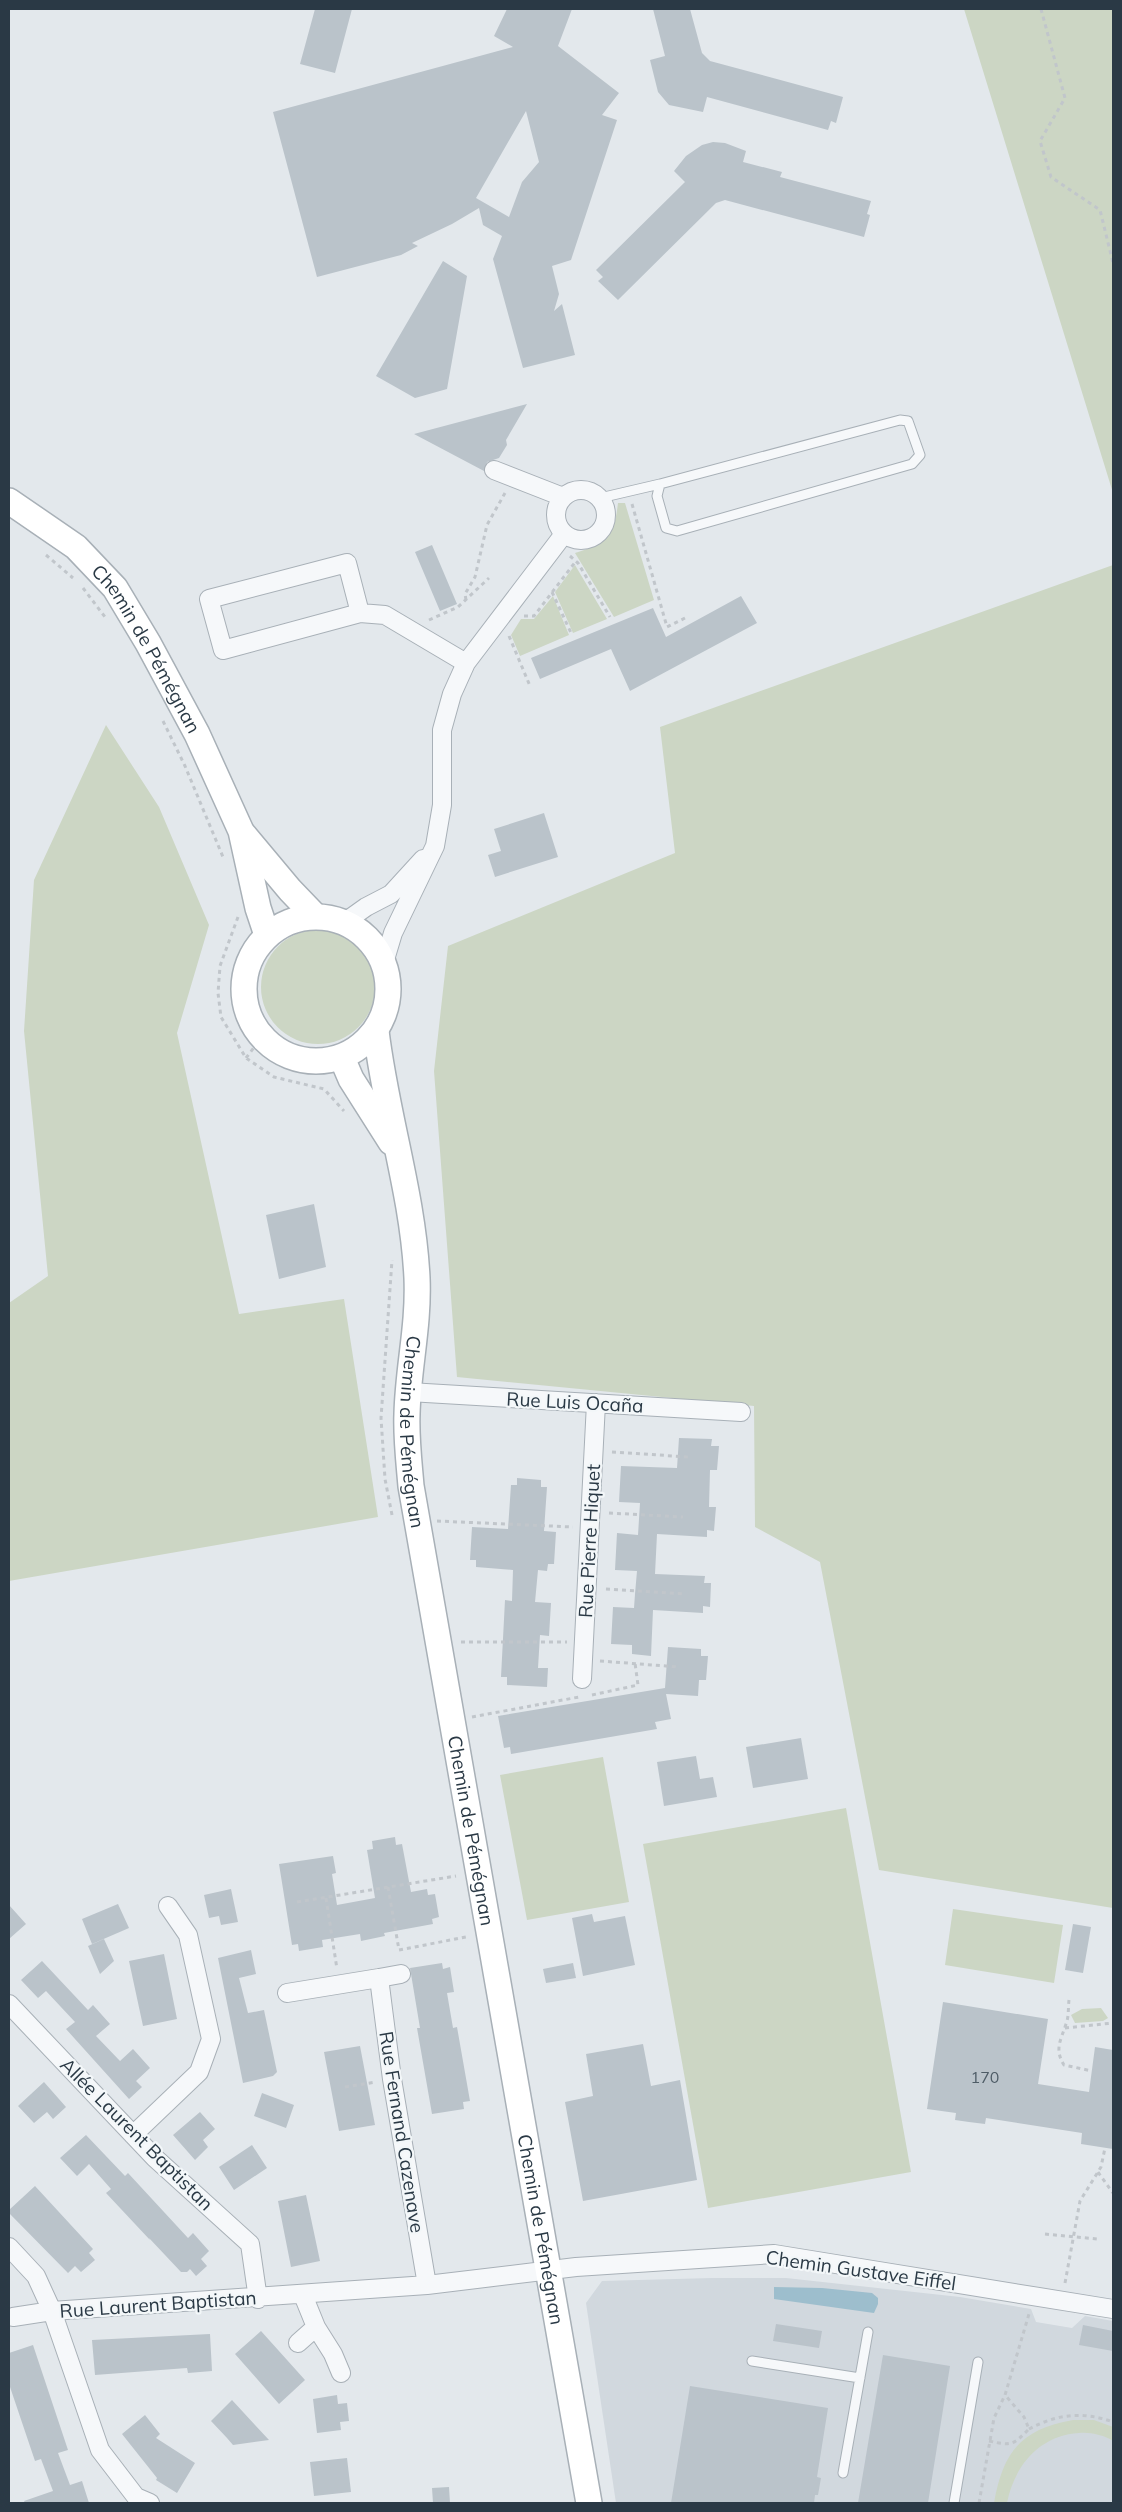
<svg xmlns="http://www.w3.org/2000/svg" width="1122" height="2512" viewBox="0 0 1122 2512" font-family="Mulish,sans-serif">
	<rect width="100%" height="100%" fill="#e3e8ec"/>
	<!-- built -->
	<path fill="#d1d8de" d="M 712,2278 L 786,2278 L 960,2297 L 1031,2309 L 1036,2322 L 1072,2328 L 1085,2316 L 1113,2321 L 1113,2503 L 616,2503 L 586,2303 L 602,2281 Z"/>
	<!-- green -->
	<path fill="#ccd6c4" d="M 964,9 L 1113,9 L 1113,493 Z
		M 618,503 L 625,503 L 654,600 L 614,617 L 575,553 C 608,543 614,537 618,503 Z
		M 575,565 L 607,619 L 573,633 L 555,592 Z
		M 1113,565 L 1113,1908 L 879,1870 L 820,1562 L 755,1527 L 754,1406 L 457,1377 L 434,1071 L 448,946 L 675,853 L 660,727 Z
		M 553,596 L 569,635 L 520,656 L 511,635 L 521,619 L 534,619 Z
		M 106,725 L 159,807 L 209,925 L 177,1033 L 239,1314 L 344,1299 L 378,1517 L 9,1581 L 9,1303 L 48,1276 L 24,1031 L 34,880 Z
		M261 987a57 57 0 1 1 114 0a57 57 0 1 1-114 0Z
		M 603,1757 L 629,1902 L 527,1920 L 500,1775 Z
		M 846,1808 L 911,2172 L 708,2208 L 643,1844 Z
		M 953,1909 L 1063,1925 L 1054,1983 L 945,1965 Z
		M 1101,2008 L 1108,2018 L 1103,2021 L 1075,2023 L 1071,2015 L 1082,2009 Z
		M 1073,2420 L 1094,2420 L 1113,2427 L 1113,2441 C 1104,2435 1090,2432 1079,2433 C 1040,2435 1014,2466 1007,2503 L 994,2503 C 1003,2452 1021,2429 1073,2420 Z"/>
	<!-- water -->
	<path fill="#9dbecd" d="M 774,2287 L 822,2288 L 872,2293 L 878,2298 L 878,2304 L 874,2313 L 774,2299 Z"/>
	<!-- building -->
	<path fill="#bac3ca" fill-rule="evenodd" d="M 315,9 L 352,9 L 335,73 L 300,64 Z
		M 507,9 L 572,9 L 558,46 L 619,93 L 602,115 L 617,120 L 571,260 L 552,266 L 559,294 L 554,311 L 562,304 L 575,355 L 523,368 L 493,259 L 502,236 L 483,225 L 479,208 L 452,224 L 412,243 L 418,246 L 401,255 L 317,277 L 273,112 L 513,47 L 494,36 ZM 526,111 L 539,162 L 522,182 L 509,217 L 476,198 Z
		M 653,9 L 690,9 L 702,53 L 710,61 L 843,97 L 836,123 L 831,121 L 828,130 L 707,97 L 703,112 L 669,105 L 658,92 L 650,60 L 665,56 Z
		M 713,142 L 725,143 L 746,151 L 743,162 L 782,172 L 780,177 L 871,201 L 867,214 L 870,215 L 864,237 L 725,200 L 716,203 L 618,300 L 598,281 L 603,277 L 596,270 L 685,182 L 674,171 L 686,156 L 702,145 Z
		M 443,261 L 467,276 L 447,389 L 415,398 L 376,376 Z
		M 527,404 L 506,440 L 507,445 L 499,458 L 487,462 L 484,471 L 414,434 Z
		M 432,545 L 457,604 L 440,611 L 415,552 Z
		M 741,596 L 757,623 L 630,691 L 611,649 L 540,679 L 531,658 L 653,608 L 666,637 Z
		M 544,813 L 558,857 L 495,877 L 488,855 L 501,851 L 494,829 Z
		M 314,1204 L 326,1267 L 279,1279 L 266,1215 Z
		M 679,1438 L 712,1439 L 711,1446 L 719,1446 L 717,1470 L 710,1470 L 709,1507 L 716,1507 L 714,1531 L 707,1530 L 707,1537 L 657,1534 L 655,1574 L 705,1576 L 704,1583 L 711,1583 L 710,1607 L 703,1606 L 703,1613 L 653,1610 L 651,1656 L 632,1654 L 632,1645 L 611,1644 L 613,1607 L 634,1608 L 635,1594 L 637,1571 L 615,1570 L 617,1533 L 638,1535 L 640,1503 L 619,1502 L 621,1466 L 677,1468 Z
		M 517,1478 L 541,1480 L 541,1487 L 547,1487 L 544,1531 L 556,1532 L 554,1564 L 548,1564 L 547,1571 L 538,1570 L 535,1602 L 551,1603 L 549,1636 L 540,1635 L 538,1668 L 548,1668 L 547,1687 L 507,1685 L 507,1677 L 501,1677 L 505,1600 L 512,1601 L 513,1570 L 476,1567 L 476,1560 L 470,1560 L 472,1527 L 508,1529 L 511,1485 L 517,1485 Z
		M 668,1647 L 701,1649 L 701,1656 L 708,1656 L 706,1680 L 699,1680 L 698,1696 L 666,1694 L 671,1719 L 655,1722 L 657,1729 L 511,1754 L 510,1747 L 504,1748 L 498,1716 L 665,1688 Z
		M 801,1738 L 808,1779 L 753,1788 L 746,1747 Z
		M 696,1756 L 700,1779 L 713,1777 L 717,1797 L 664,1806 L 657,1762 Z
		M 395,1837 L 396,1845 L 402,1844 L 411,1892 L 427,1889 L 428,1895 L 435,1894 L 439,1917 L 432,1919 L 433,1924 L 384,1933 L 385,1936 L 361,1941 L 360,1934 L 322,1940 L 323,1947 L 299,1951 L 298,1944 L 292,1945 L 279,1864 L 333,1856 L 336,1873 L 332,1874 L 337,1905 L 375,1898 L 367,1850 L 373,1849 L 372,1841 Z
		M 231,1889 L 238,1922 L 221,1925 L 219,1916 L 209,1918 L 204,1895 Z
		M 118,1904 L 129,1928 L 92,1944 L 82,1919 Z
		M 9,1905 L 26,1924 L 9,1939 Z
		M 592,1914 L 594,1922 L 625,1916 L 635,1965 L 583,1976 L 572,1918 Z
		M 1073,1924 L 1091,1927 L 1083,1973 L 1065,1970 Z
		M 104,1939 L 114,1961 L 100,1974 L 88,1946 Z
		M 251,1950 L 256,1974 L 239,1978 L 248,2013 L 264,2010 L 277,2072 L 273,2076 L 243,2083 L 218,1958 Z
		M 164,1954 L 177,2019 L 143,2026 L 129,1961 Z
		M 42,1961 L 88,2010 L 93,2005 L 110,2024 L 96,2036 L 120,2061 L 133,2049 L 150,2068 L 136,2081 L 142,2087 L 129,2099 L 66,2029 L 75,2022 L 46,1991 L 38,1998 L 21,1980 Z
		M 442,1963 L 443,1969 L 450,1967 L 454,1992 L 447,1993 L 453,2028 L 457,2027 L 470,2101 L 463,2102 L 464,2109 L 432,2114 L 417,2028 L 420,2028 L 410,1968 Z
		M 573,1963 L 576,1978 L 546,1983 L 543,1969 Z
		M 943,2002 L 1048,2019 L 1038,2084 L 1089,2092 L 1095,2047 L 1113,2050 L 1113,2149 L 1081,2144 L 1082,2133 L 986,2118 L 985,2124 L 969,2122 L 955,2120 L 956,2113 L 927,2109 Z
		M 643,2044 L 651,2086 L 680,2080 L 697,2180 L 583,2201 L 565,2102 L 593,2096 L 586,2054 Z
		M 360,2046 L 375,2125 L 339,2131 L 324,2052 Z
		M 44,2082 L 66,2107 L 53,2119 L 47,2112 L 34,2123 L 18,2106 Z
		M 262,2093 L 294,2105 L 286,2128 L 254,2116 Z
		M 200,2112 L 215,2129 L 203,2140 L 208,2147 L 195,2160 L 173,2135 Z
		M 86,2135 L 125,2176 L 128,2173 L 188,2238 L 193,2233 L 209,2251 L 201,2259 L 207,2266 L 196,2276 L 190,2269 L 187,2272 L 181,2272 L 149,2238 L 150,2240 L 106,2193 L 111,2189 L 89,2164 L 77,2176 L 60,2158 Z
		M 252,2145 L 267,2168 L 234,2190 L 219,2167 Z
		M 35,2186 L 93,2249 L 89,2253 L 95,2260 L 81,2272 L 75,2266 L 68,2273 L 9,2213 L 9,2210 Z
		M 306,2195 L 320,2261 L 291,2267 L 278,2201 Z
		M 776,2324 L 822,2331 L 819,2348 L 773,2341 Z
		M 1083,2325 L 1113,2331 L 1113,2351 L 1079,2345 Z
		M 261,2331 L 305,2380 L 279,2404 L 235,2354 Z
		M 210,2334 L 212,2371 L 188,2373 L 187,2368 L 95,2375 L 92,2340 Z
		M 33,2345 L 68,2450 L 58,2453 L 70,2485 L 82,2481 L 89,2503 L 25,2503 L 24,2501 L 53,2491 L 41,2459 L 35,2461 L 9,2384 L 9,2353 Z
		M 883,2355 L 950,2366 L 928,2503 L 858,2503 Z
		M 690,2386 L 828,2408 L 817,2477 L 821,2478 L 818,2495 L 815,2495 L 814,2503 L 671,2503 Z
		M 337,2395 L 338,2404 L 347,2403 L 349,2421 L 340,2422 L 341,2430 L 317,2433 L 313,2399 Z
		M 232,2400 L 255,2425 L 269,2440 L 233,2445 L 227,2438 L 211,2421 Z
		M 145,2415 L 160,2434 L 156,2438 L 195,2463 L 177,2493 L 156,2480 L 157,2478 L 122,2434 Z
		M 347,2458 L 351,2492 L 314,2496 L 310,2462 Z
		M 449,2487 L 450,2503 L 433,2503 L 432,2488 Z"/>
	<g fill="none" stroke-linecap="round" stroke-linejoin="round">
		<!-- lane casing -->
		<g stroke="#a8b0b7" stroke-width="11">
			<path id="lane" d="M 600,498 L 660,484 L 657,496 L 666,528 L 677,531 L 912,464 L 920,455 L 908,421 L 900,420 L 660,484
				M 752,2361 L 860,2378
				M 843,2473 L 868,2332
				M 954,2503 L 978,2362"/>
		</g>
		<!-- street casing -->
		<g stroke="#a8b0b7" stroke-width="20">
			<path id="street" d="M 494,470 L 563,497
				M556 515a25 25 0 1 1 50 0a25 25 0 1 1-50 0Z
				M 360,613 L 347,563 L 209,599 L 223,650 L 360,613 L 385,615 L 466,663
				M 345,922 L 366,907 L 391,894 L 423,859
				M 384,963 L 393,933 L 435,846 L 442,805 L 442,730 L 452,694 L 466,663 L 564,534
				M 409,1392 L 741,1412
				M 582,1679 L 596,1403
				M 379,1978 L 401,1974
				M 287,1993 L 379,1978 L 392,2079 L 427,2285
				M 9,2004 L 155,2158 L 250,2244 L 258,2299
				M 133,2135 L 199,2072 L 211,2039 L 188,1935 L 168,1906
				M 9,2247 L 36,2276 L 52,2311 L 100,2450 L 136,2497 L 150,2503
				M 303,2295 L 316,2327 L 333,2354 L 341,2373
				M 13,2317 L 52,2311 L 427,2285 L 576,2267 L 774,2254 L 1113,2309
				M 298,2343 L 316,2327"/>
		</g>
		<!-- secondary casing -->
		<g stroke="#a8b0b7" stroke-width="28">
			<g id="secondary">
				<path id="s1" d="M 9,501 L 76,547 L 115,588 L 148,643 L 197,734 L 241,831 L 258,908 L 267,935"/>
				<path d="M 244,835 L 290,890 L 315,916"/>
				<circle cx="316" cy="989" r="72"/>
				<path id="s2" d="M 376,1031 C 386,1115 413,1194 417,1278 C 419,1326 408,1368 407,1414 C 406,1438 409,1462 411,1486 L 589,2503"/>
				<path d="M 342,1058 L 351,1079 L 391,1142"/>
			</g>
		</g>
		<!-- path -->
		<path stroke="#c1c6cb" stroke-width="3" stroke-dasharray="4 4" stroke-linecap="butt" d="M 1041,9 L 1065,98 L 1040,141 L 1051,177 L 1100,210 L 1113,263
			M 632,504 L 667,627 L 685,618
			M 46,555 L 73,578
			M 570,556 L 578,563 L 610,617
			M 83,588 L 105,617
			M 552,592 L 572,635
			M 466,600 L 465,594 L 475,577 L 487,525 L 505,493
			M 524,616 L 534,616 L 576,561
			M 429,620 L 458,607 L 489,578
			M 509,636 L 530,686
			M 163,721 L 185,766 L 223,857
			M 238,917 L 220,966 L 218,993 L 221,1017 L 246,1058 L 274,1077 L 324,1089 L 344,1111
			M 246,1058 L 262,1037
			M 612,1452 L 689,1457
			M 609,1513 L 683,1517
			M 392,1515 L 385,1479 L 381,1418 L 392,1260
			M 437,1521 L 573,1527
			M 606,1589 L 684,1594
			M 461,1642 L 567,1642
			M 600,1661 L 679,1667
			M 592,1695 L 638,1685 L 635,1663
			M 472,1717 L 579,1697
			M 388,1887 L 399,1950 L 466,1937
			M 326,1898 L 337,1969
			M 297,1902 L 456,1876
			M 1069,2000 C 1068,2008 1069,2017 1066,2024 C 1061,2040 1054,2049 1064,2065 L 1092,2071
			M 1065,2028 L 1113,2023
			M 345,2087 L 376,2082
			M 1098,2172 L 1113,2193
			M 1045,2234 L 1097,2239
			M 1065,2283 L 1080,2201 L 1101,2167 L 1105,2148
			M 1029,2429 C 1057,2414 1083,2411 1113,2422
			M 989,2441 C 1012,2446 1013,2445 1029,2429 L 1024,2417 L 1005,2395
			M 979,2503 L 994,2418 L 1005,2395 L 1029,2314"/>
		<!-- lane -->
		<use href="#lane" stroke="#f6f8fa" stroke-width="9"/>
		<!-- street -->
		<use href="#street" stroke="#f6f8fa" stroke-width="18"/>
		<!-- secondary -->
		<use href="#secondary" stroke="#fff" stroke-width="25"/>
	</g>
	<g text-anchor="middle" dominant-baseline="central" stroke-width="4.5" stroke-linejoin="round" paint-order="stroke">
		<!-- number labels -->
		<g font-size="16" fill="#4e5c66">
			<text x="985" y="2077">170</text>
		</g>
		<!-- street labels -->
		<g font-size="19" fill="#2a3945" stroke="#f3f7f9">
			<text stroke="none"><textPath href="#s1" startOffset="206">Chemin de Pémégnan</textPath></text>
			<text transform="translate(575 1402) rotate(3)">Rue Luis Ocaña</text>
			<text stroke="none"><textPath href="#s2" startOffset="405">Chemin de Pémégnan</textPath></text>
			<text transform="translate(589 1541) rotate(-87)">Rue Pierre Hiquet</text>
			<text stroke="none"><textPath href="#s2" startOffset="809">Chemin de Pémégnan</textPath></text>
			<text transform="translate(402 2132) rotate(81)">Rue Fernand Cazenave</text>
			<text transform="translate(137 2134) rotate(45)">Allée Laurent Baptistan</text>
			<text stroke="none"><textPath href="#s2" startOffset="1214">Chemin de Pémégnan</textPath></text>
			<text transform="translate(861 2270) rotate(8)">Chemin Gustave Eiffel</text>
			<text transform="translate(158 2304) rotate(-4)">Rue Laurent Baptistan</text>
		</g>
	</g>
	<!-- border -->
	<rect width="1122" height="2512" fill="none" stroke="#2a3945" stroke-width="20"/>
</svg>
